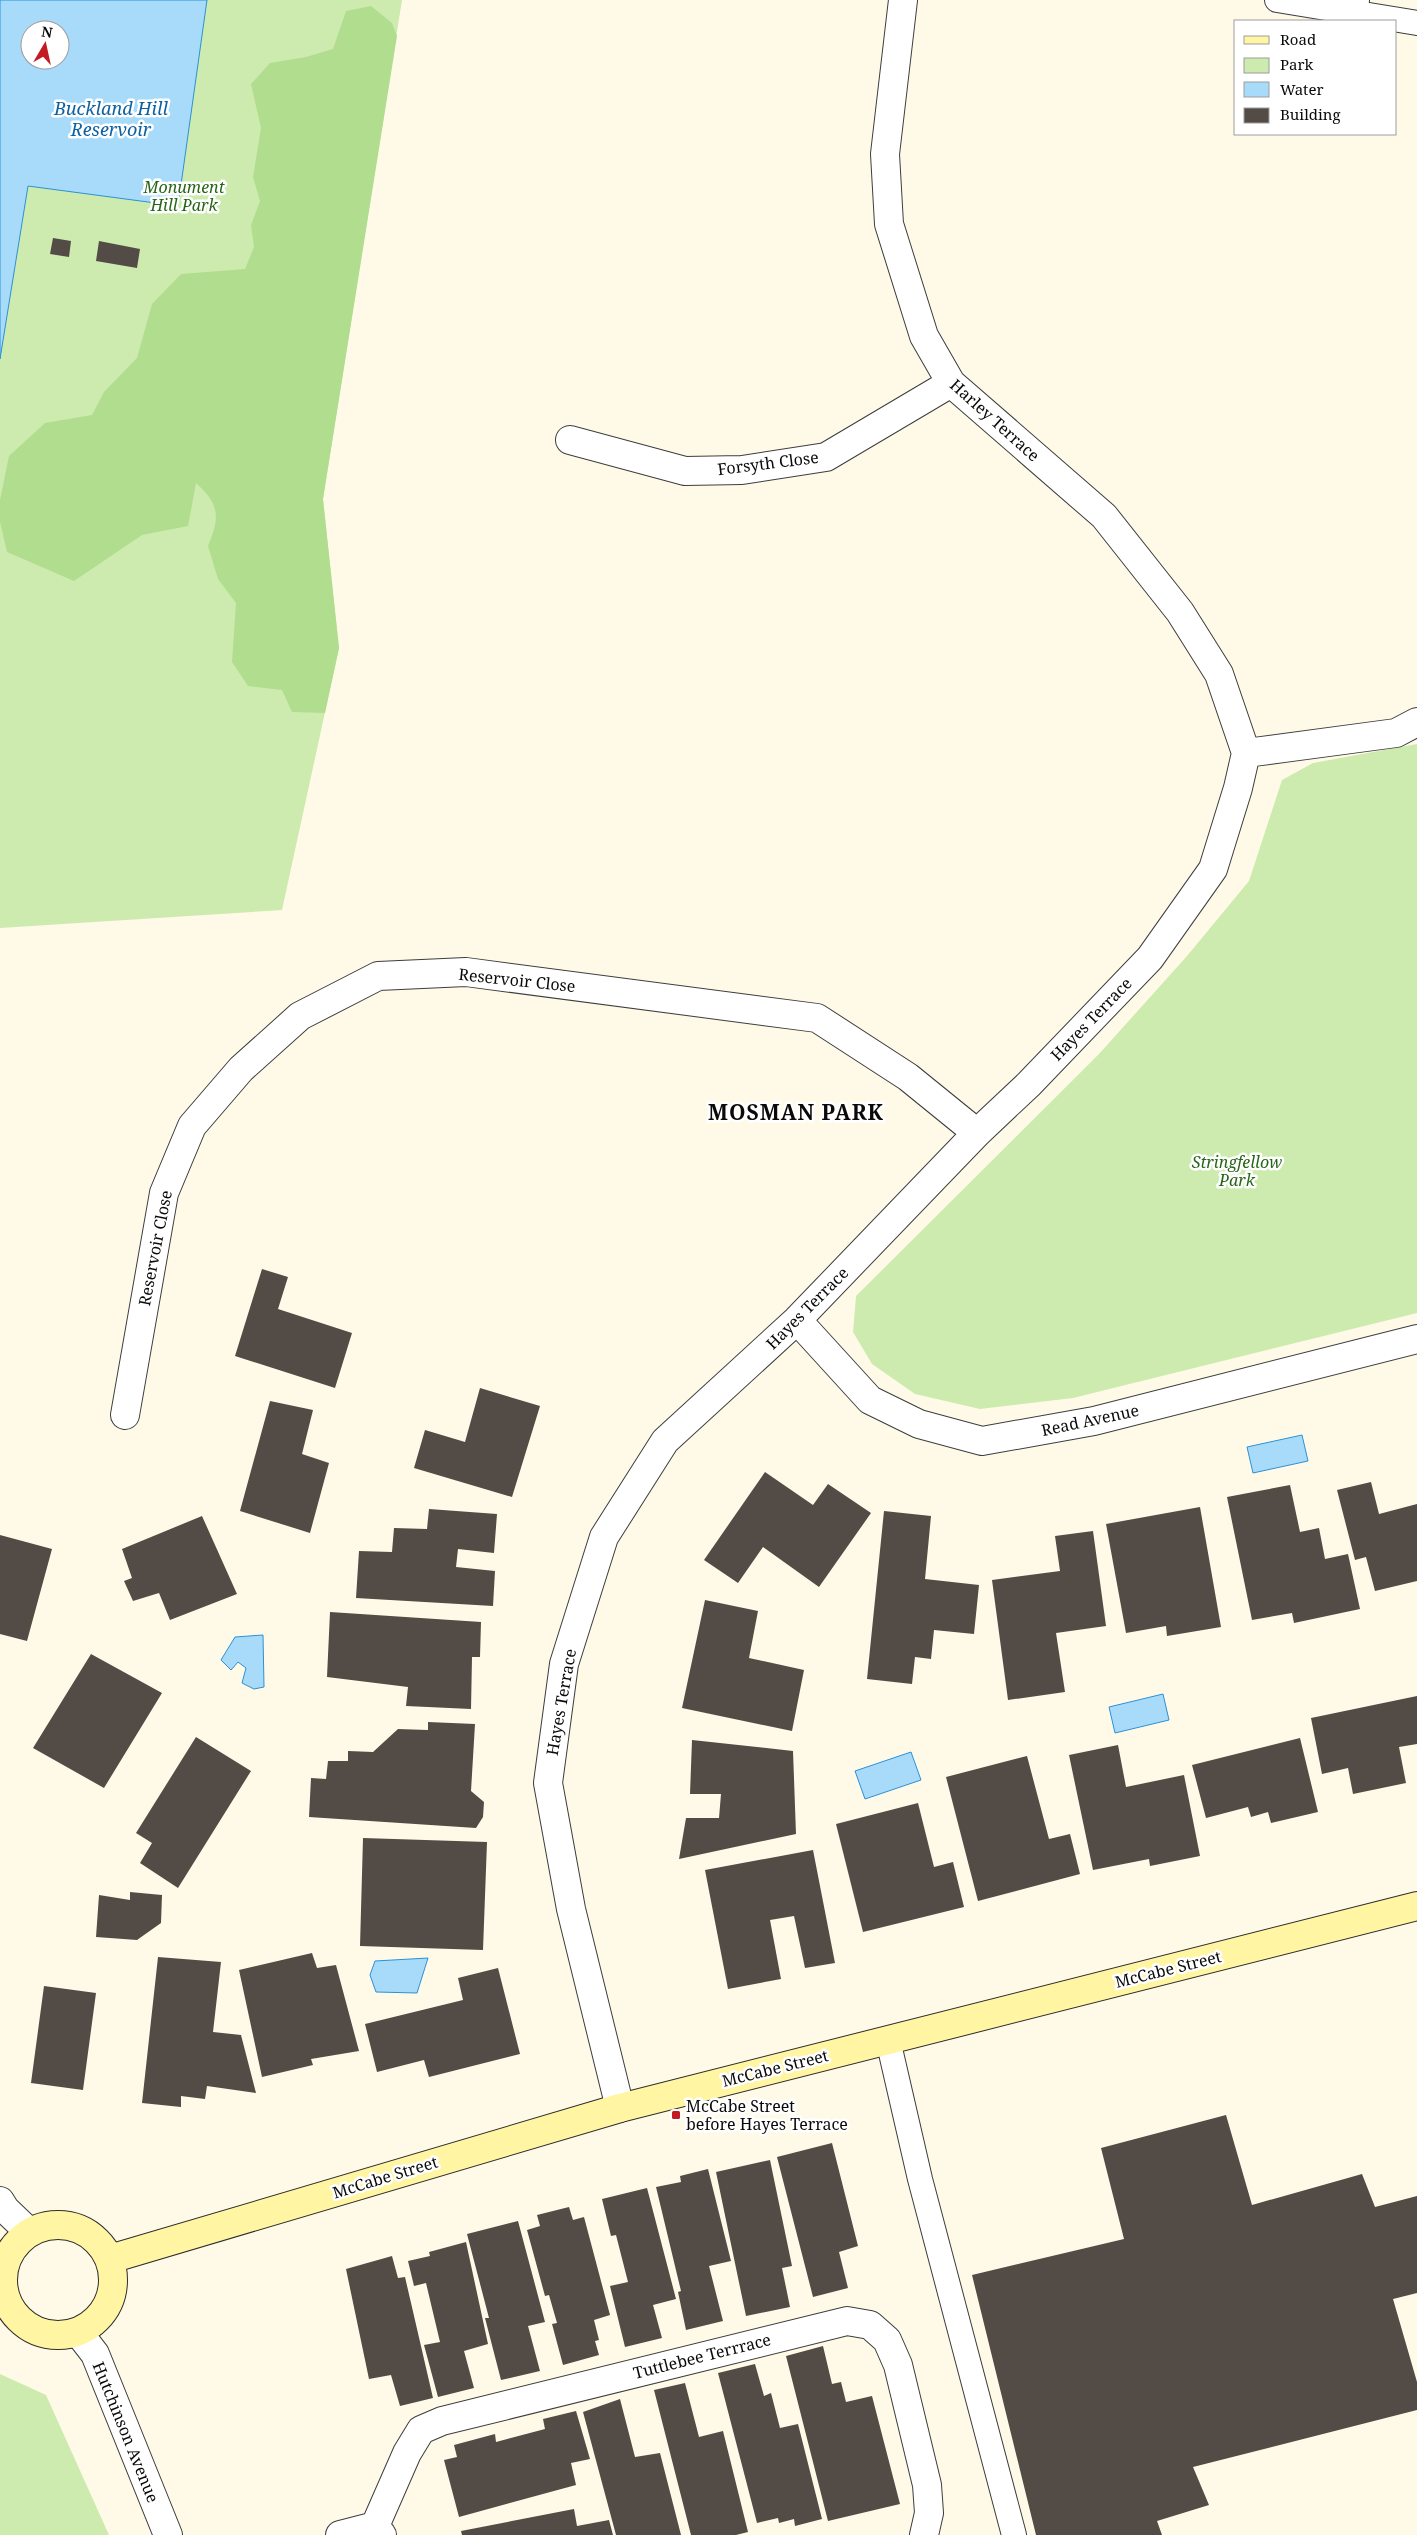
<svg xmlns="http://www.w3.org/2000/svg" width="1417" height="2535" viewBox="0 0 1417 2535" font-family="'Noto Serif',serif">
	<rect width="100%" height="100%" fill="#fffae7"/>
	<!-- green -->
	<path fill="#ceebaf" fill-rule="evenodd" d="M 0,0 L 402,0 L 323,499 L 339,648 L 282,910 L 0,928 ZM 30,30 L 60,30 L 60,60 L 30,60 Z
		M 1417,744 L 1417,1313 L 1073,1398 L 980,1409 L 915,1394 L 872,1364 L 853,1332 L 856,1296 L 1099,1054 L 1187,956 L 1249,881 L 1282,780 L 1313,763 Z
		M 0,2374 L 46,2395 L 109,2535 L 0,2535 Z"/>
	<!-- forest -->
	<path fill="#b1dd8e" d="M 371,6 L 392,23 L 397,36 L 323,499 L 339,648 L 325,713 L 292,712 L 282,690 L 248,686 L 232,662 L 236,603 L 218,579 L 208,546 C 220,517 220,505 196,483 L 188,526 L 142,535 L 74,581 L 7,552 L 0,522 L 0,500 L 9,456 L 45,423 L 92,415 L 104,392 L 137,358 L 152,304 L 181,274 L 245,269 L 254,247 L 251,225 L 260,201 L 253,177 L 261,128 L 251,84 L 270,63 L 306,57 L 333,49 L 346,11 Z"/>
	<!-- water -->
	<path fill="#a8dbfa" stroke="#2b91d6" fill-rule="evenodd" d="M 0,0 L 207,0 L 178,206 L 28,186 L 0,359 ZM 30,30 L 60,30 L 60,60 L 30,60 Z
		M 1302,1435 L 1308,1461 L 1253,1473 L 1247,1447 Z
		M 263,1635 L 264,1687 L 254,1689 L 242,1683 L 246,1668 L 238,1662 L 231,1670 L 221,1660 L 235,1637 Z
		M 1163,1694 L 1169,1720 L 1115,1733 L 1109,1707 Z
		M 911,1752 L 921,1780 L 865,1799 L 855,1771 Z
		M 428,1958 L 417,1993 L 376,1992 L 370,1975 L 375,1961 Z"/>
	<!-- building -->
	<path fill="#534b46" d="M 53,238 L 71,241 L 69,257 L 50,254 Z
		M 99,241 L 140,249 L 137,268 L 96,261 Z
		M 262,1269 L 288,1277 L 278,1309 L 352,1333 L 335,1388 L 235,1356 Z
		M 480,1388 L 540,1406 L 512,1497 L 414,1468 L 425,1430 L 465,1442 Z
		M 270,1401 L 313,1410 L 302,1454 L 329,1463 L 310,1533 L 240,1511 Z
		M 765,1472 L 813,1505 L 828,1484 L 871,1513 L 819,1587 L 763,1547 L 738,1583 L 704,1560 Z
		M 1371,1482 L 1379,1514 L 1417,1504 L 1417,1581 L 1375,1591 L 1366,1557 L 1355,1560 L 1337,1490 Z
		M 1290,1485 L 1300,1532 L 1319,1528 L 1325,1559 L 1348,1554 L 1360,1609 L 1294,1623 L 1292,1613 L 1252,1620 L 1227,1497 Z
		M 1200,1507 L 1221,1627 L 1167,1636 L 1166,1626 L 1126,1633 L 1106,1524 Z
		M 429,1509 L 497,1514 L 494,1553 L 458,1549 L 456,1567 L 495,1571 L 493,1606 L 356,1598 L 359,1551 L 392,1552 L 394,1528 L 427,1529 Z
		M 884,1511 L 931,1516 L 925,1579 L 979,1585 L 974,1634 L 934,1630 L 931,1659 L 915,1657 L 912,1684 L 867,1679 Z
		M 202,1516 L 237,1594 L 170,1620 L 159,1593 L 133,1601 L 124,1581 L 132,1578 L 122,1549 Z
		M 1093,1531 L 1106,1626 L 1056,1633 L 1065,1692 L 1008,1700 L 992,1580 L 1060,1571 L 1055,1536 Z
		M 0,1535 L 52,1549 L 27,1641 L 0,1634 Z
		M 705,1600 L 758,1611 L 749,1658 L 804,1670 L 792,1731 L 682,1708 Z
		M 330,1612 L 481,1622 L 480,1657 L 472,1657 L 471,1709 L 406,1706 L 408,1687 L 327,1677 Z
		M 91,1654 L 162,1693 L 104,1788 L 33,1748 Z
		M 1417,1696 L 1417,1744 L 1399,1747 L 1406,1783 L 1353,1794 L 1348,1768 L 1322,1774 L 1311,1718 Z
		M 428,1722 L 475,1724 L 471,1791 L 484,1802 L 483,1817 L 476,1828 L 309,1817 L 311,1778 L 326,1779 L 328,1761 L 348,1761 L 348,1751 L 373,1752 L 398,1729 L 428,1730 Z
		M 196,1737 L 251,1771 L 178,1888 L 140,1863 L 152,1843 L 136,1833 Z
		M 1300,1738 L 1318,1812 L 1271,1823 L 1268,1812 L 1251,1817 L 1248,1807 L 1206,1818 L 1192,1765 Z
		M 692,1740 L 793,1751 L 796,1834 L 679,1859 L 686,1818 L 719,1818 L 721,1794 L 690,1794 Z
		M 1118,1745 L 1126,1787 L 1184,1775 L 1200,1856 L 1150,1866 L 1149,1859 L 1093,1870 L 1069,1755 Z
		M 1027,1756 L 1049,1839 L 1070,1834 L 1080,1874 L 978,1901 L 946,1777 Z
		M 918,1803 L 934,1867 L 953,1862 L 964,1907 L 863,1932 L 836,1824 Z
		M 363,1838 L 487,1842 L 483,1950 L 360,1946 Z
		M 813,1850 L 835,1963 L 805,1968 L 794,1916 L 770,1920 L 781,1979 L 728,1989 L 705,1870 Z
		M 130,1892 L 162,1895 L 161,1923 L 137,1940 L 96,1937 L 99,1895 L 130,1900 Z
		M 312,1953 L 317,1968 L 336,1965 L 359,2051 L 311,2059 L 313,2065 L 262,2077 L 239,1970 Z
		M 158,1957 L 221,1962 L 213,2032 L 241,2035 L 256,2093 L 207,2086 L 205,2099 L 181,2096 L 181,2107 L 142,2103 Z
		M 498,1968 L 520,2054 L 429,2077 L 424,2060 L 377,2072 L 365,2024 L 463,2000 L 458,1978 Z
		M 44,1986 L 96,1993 L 83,2090 L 31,2083 Z
		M 1226,2115 L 1252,2205 L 1362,2174 L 1375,2207 L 1417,2196 L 1417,2293 L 1393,2299 L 1417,2382 L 1417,2410 L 1193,2467 L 1209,2505 L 1157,2521 L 1162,2535 L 1036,2535 L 972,2275 L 1124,2239 L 1101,2148 Z
		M 832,2143 L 858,2246 L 839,2252 L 848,2288 L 813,2297 L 777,2157 Z
		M 770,2160 L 792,2266 L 782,2268 L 790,2307 L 746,2316 L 716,2172 Z
		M 708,2169 L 731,2261 L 709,2266 L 723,2321 L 686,2330 L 678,2292 L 681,2291 L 656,2187 L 681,2182 L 680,2176 Z
		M 647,2188 L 676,2299 L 653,2305 L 662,2338 L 625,2347 L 610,2286 L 628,2282 L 616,2235 L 611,2236 L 602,2199 Z
		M 569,2207 L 573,2220 L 584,2217 L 610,2315 L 594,2320 L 599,2340 L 595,2341 L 599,2355 L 563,2365 L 552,2324 L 557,2323 L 549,2295 L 545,2296 L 527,2230 L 540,2226 L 537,2215 Z
		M 518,2221 L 545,2322 L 528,2326 L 540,2371 L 501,2380 L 485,2318 L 489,2318 L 467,2234 Z
		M 466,2242 L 488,2344 L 464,2351 L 474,2388 L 438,2397 L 424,2345 L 440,2342 L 426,2283 L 414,2286 L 408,2261 L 430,2256 L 429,2252 Z
		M 392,2256 L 398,2278 L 405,2277 L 433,2398 L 400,2406 L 391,2375 L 369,2379 L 346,2269 Z
		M 823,2346 L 832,2384 L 841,2382 L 846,2402 L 872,2396 L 900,2504 L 828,2521 L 786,2356 Z
		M 755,2364 L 764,2396 L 771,2393 L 780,2428 L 798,2424 L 822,2519 L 795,2526 L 794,2519 L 779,2523 L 778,2518 L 757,2523 L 718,2373 Z
		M 685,2383 L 699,2437 L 723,2431 L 748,2532 L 736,2535 L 691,2535 L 654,2390 Z
		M 620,2399 L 635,2457 L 660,2453 L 681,2535 L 616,2535 L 583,2412 Z
		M 576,2411 L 590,2459 L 571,2463 L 576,2485 L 459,2517 L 444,2460 L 457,2457 L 454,2445 L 495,2434 L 496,2442 L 545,2429 L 543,2419 Z
		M 574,2509 L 577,2526 L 609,2520 L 613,2535 L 462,2535 L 461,2531 Z"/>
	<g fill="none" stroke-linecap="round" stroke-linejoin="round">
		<!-- lane casing -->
		<g stroke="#3d3d3d" stroke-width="26">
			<path id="lane" d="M 1277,0 L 1417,23
				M 888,2040 L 920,2179 L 1014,2535"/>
		</g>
		<!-- street casing -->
		<g stroke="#3d3d3d" stroke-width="30">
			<path id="street" d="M 903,0 L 885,154 L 889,224 L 924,336 L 951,383 L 1104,516 L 1180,612 L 1219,674 L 1246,753
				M 1353,13 L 1355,0
				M 570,440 L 685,471 L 742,470 L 826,457 L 951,383
				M 1246,753 L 1396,733 L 1417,722
				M 797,1320 L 870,1400 L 919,1424 L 982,1441 L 1094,1421 L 1417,1339
				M 125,1415 L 164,1193 L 192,1126 L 241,1069 L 300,1016 L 378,976 L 466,972 L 817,1018 L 908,1077 L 977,1133
				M 620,2108 L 571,1909 L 548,1783 L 564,1664 L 604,1537 L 665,1441 L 797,1320 L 977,1133 L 1029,1084 L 1150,958 L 1213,869 L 1238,788 L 1246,753
				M 0,2201 L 5,2209 L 29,2232
				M 78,2332 L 95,2354 L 168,2535
				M 340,2535 L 375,2526
				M 382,2535 L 375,2526 L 407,2453 L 421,2430 L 442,2421 L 847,2321 L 870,2325 L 887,2340 L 898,2365 L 927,2485 L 929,2513 L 924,2535"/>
		</g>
		<!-- secondary casing -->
		<g stroke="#2c2c2c" stroke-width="30">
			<path id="secondary" d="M3 2280a55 55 0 1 1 110 0a55 55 0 1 1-110 0Z
				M 110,2259 L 620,2108 L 1417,1906"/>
		</g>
		<!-- lane -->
		<use href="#lane" stroke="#fff" stroke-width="24"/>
		<!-- street -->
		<use href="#street" stroke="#fff" stroke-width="28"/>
		<!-- secondary -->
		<use href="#secondary" stroke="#fff5a2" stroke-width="28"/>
	</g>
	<!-- markers -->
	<rect fill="#c21b22" stroke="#fff" stroke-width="2" x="671" y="2110" width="10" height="10" rx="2.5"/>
	<g text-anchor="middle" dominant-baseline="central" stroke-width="5" stroke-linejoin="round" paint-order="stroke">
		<!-- park labels -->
		<g font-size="16" font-style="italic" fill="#276518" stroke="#fff">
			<text x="184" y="187">Monument<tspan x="184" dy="18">Hill Park</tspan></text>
			<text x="1237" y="1162">Stringfellow<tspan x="1237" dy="18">Park</tspan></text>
		</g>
		<!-- street labels -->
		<g font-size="16" fill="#0a0a0a" stroke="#fff">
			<text transform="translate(995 420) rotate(42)">Harley Terrace</text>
			<text transform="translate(768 463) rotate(-7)">Forsyth Close</text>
			<text transform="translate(517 980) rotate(6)">Reservoir Close</text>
			<text transform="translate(1091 1019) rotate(-46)">Hayes Terrace</text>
			<text transform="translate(155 1248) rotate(-79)">Reservoir Close</text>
			<text transform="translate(807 1308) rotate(-45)">Hayes Terrace</text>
			<text transform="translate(1090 1420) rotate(-12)">Read Avenue</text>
			<text transform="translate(561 1702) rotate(-80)">Hayes Terrace</text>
			<text transform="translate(1168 1969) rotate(-14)">McCabe Street</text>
			<text transform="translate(775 2068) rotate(-14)">McCabe Street</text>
			<text transform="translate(385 2177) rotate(-17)">McCabe Street</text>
			<text transform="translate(702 2356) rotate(-14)">Tuttlebee Terrrace</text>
			<text transform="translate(126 2432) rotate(68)">Hutchinson Avenue</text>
		</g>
		<!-- poi labels -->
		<g font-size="16" fill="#0a0a0a" stroke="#fff" text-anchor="start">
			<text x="686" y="2106">McCabe Street<tspan x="686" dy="18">before Hayes Terrace</tspan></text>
		</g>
		<!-- water labels -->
		<g font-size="18" font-style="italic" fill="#0d61a2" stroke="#fff">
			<text x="111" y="108">Buckland Hill<tspan x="111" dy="21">Reservoir</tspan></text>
		</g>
		<!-- district labels -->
		<g font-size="21" font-weight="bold" letter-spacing="1" fill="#0a0a0a" stroke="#fff">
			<text x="796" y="1112">MOSMAN PARK</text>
		</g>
	</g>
	<!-- legend -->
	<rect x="1234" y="20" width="162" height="115" fill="#ffffff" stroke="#9d9d9d"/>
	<rect x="1244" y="36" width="25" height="8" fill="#fff5a2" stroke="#9d9d9d"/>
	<text x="1280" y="45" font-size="15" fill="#0a0a0a">Road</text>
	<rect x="1244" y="58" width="25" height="15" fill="#ceebaf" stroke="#9d9d9d"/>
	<text x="1280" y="70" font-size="15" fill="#0a0a0a">Park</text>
	<rect x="1244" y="82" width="25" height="15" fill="#a8dbfa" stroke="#9d9d9d"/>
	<text x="1280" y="95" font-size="15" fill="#0a0a0a">Water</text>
	<rect x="1244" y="108" width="25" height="15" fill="#534b46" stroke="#9d9d9d"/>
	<text x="1280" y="120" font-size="15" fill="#0a0a0a">Building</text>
	<!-- north arrow -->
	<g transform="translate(45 45) rotate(9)"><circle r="24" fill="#ffffff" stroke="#9d9d9d"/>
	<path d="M0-4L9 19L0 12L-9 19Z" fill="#c21b22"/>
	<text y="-8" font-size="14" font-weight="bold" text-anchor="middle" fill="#0a0a0a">N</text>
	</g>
</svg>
